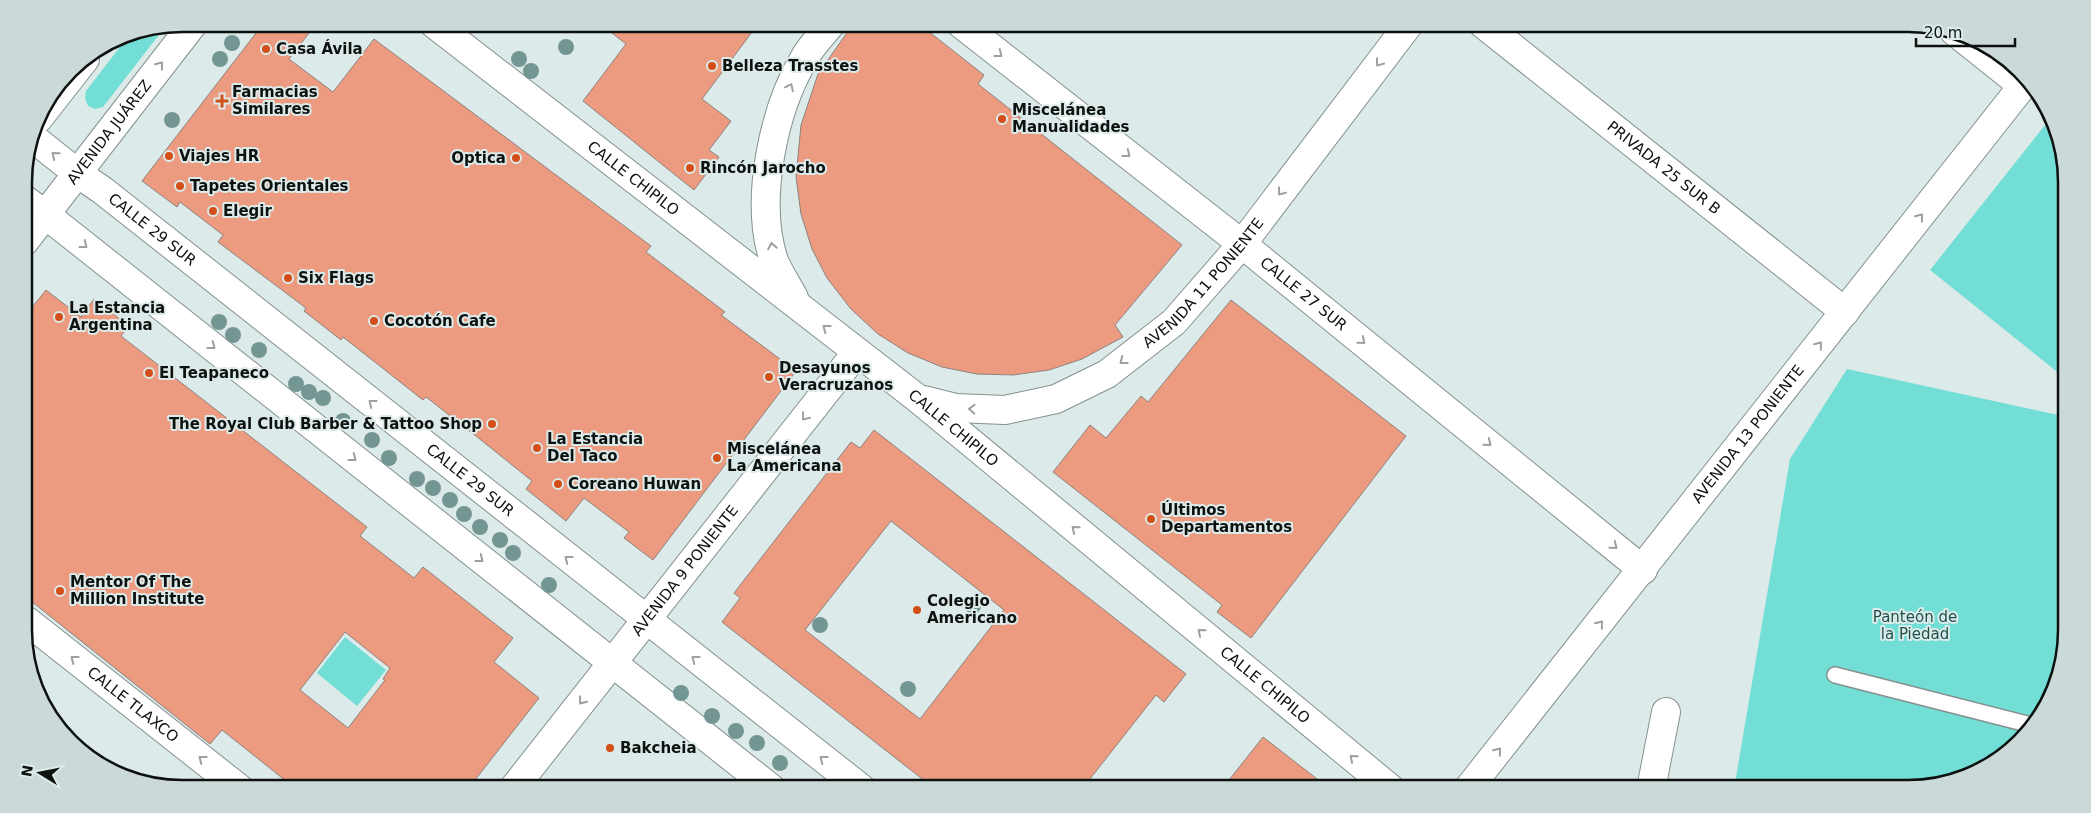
<svg xmlns="http://www.w3.org/2000/svg" width="2091" height="813" viewBox="0 0 2091 813" font-family="'DejaVu Sans',sans-serif">
	<rect width="100%" height="100%" fill="#dcebe9"/>
	<!-- green -->
	<path fill="#73ded5" d="M 165,27 L 103,107 L 95,109 L 88,106 L 85,98 L 86,91 L 130,34 Z
		M 2049,120 L 2066,161 L 2066,379 L 1930,270 Z
		M 1847,369 L 2067,417 L 2067,631 L 2059,682 L 2035,727 L 2005,757 L 1960,781 L 1919,789 L 1734,789 L 1790,459 Z
		M 345,637 L 386,670 L 357,706 L 317,673 Z"/>
	<!-- building -->
	<path fill="#ec9b80" stroke="#8f827e" fill-rule="evenodd" d="M 263,24 L 316,24 L 289,59 L 333,92 L 374,39 L 651,246 L 646,252 L 725,312 L 721,315 L 796,371 L 653,560 L 624,538 L 629,532 L 584,498 L 566,521 L 526,489 L 532,481 L 476,436 L 426,397 L 423,400 L 343,337 L 341,340 L 304,311 L 306,308 L 218,242 L 223,235 L 180,202 L 177,207 L 142,181 Z
		M 600,24 L 758,24 L 702,99 L 731,121 L 709,150 L 719,157 L 694,190 L 583,101 L 626,44 Z
		M 853,24 L 919,24 L 984,75 L 978,84 L 1182,245 L 1115,325 L 1123,337 L 1082,359 L 1049,370 L 1013,375 L 977,374 L 942,367 L 908,353 L 878,334 L 851,309 L 827,278 L 812,249 L 801,214 L 796,177 L 801,125 L 818,74 Z
		M 46,290 L 81,317 L 94,299 L 129,326 L 121,336 L 367,527 L 360,536 L 414,578 L 423,567 L 513,638 L 494,662 L 539,698 L 468,789 L 296,789 L 222,730 L 210,744 L 26,597 L 25,316 ZM 345,632 L 390,668 L 383,679 L 385,680 L 348,728 L 300,690 Z
		M 1231,300 L 1406,436 L 1251,638 L 1217,612 L 1222,605 L 1053,472 L 1090,425 L 1106,438 L 1141,396 L 1148,402 Z
		M 874,430 L 1186,674 L 1164,702 L 1156,695 L 1082,789 L 935,789 L 722,622 L 740,598 L 734,593 L 851,442 L 860,448 ZM 891,521 L 1004,610 L 920,719 L 805,630 Z
		M 1263,737 L 1330,789 L 1222,789 Z"/>
	<g fill="none" stroke-linecap="round" stroke-linejoin="round">
		<!-- service casing -->
		<g stroke="#83918f" stroke-width="18">
			<path id="service" d="M 1835,675 L 2035,726"/>
		</g>
		<!-- minor casing -->
		<g stroke="#83918f" stroke-width="30">
			<g id="minor">
				<path id="s1" d="M 434,24 L 917,398 L 1391,789"/>
				<path id="s2" d="M 961,24 L 1242,244 L 1643,570"/>
				<path id="s3" d="M 1483,24 L 1845,312"/>
				<path d="M 1954,31 L 2023,86"/>
				<path id="s4" d="M 77,173 L 102,190 L 862,789"/>
				<path d="M 46,215 L 772,789"/>
				<path d="M 794,298 C 788,286 779,273 774,261 C 754,201 773,110 805,57 C 812,45 822,35 831,24"/>
				<path id="s5" d="M 924,400 L 956,408 L 1005,410 L 1056,399 L 1107,374 L 1174,322 L 1242,244 L 1409,24"/>
				<path id="s6" d="M 27,621 L 240,789"/>
				<path id="s7" d="M 513,789 L 857,352"/>
				<path id="s8" d="M 1468,789 L 2028,79"/>
				<path d="M 1651,789 L 1666,712"/>
			</g>
		</g>
		<!-- tertiary casing -->
		<g stroke="#83918f" stroke-width="30">
			<path id="tertiary" d="M 33,138 L 77,173
				M 24,199 L 46,215"/>
		</g>
		<!-- secondary casing -->
		<g stroke="#83918f" stroke-width="30">
			<g id="secondary">
				<path d="M 38,119 L 85,59"/>
				<path id="s9" d="M 24,242 L 193,24"/>
			</g>
		</g>
		<!-- service -->
		<use href="#service" stroke="#fff" stroke-width="15"/>
		<!-- minor -->
		<use href="#minor" stroke="#fff" stroke-width="28"/>
		<!-- tertiary -->
		<use href="#tertiary" stroke="#fff" stroke-width="28"/>
		<!-- secondary -->
		<use href="#secondary" stroke="#fff" stroke-width="28"/>
	</g>
	<!-- trees -->
	<g fill="#749693">
		<circle cx="232" cy="43" r="8"/>
		<circle cx="566" cy="47" r="8"/>
		<circle cx="220" cy="59" r="8"/>
		<circle cx="519" cy="59" r="8"/>
		<circle cx="531" cy="71" r="8"/>
		<circle cx="172" cy="120" r="8"/>
		<circle cx="219" cy="322" r="8"/>
		<circle cx="233" cy="335" r="8"/>
		<circle cx="259" cy="350" r="8"/>
		<circle cx="296" cy="384" r="8"/>
		<circle cx="309" cy="392" r="8"/>
		<circle cx="323" cy="398" r="8"/>
		<circle cx="343" cy="421" r="8"/>
		<circle cx="372" cy="440" r="8"/>
		<circle cx="389" cy="458" r="8"/>
		<circle cx="417" cy="479" r="8"/>
		<circle cx="433" cy="488" r="8"/>
		<circle cx="450" cy="500" r="8"/>
		<circle cx="464" cy="514" r="8"/>
		<circle cx="480" cy="527" r="8"/>
		<circle cx="500" cy="540" r="8"/>
		<circle cx="513" cy="553" r="8"/>
		<circle cx="549" cy="585" r="8"/>
		<circle cx="973" cy="606" r="8"/>
		<circle cx="820" cy="625" r="8"/>
		<circle cx="908" cy="689" r="8"/>
		<circle cx="681" cy="693" r="8"/>
		<circle cx="712" cy="716" r="8"/>
		<circle cx="736" cy="731" r="8"/>
		<circle cx="757" cy="743" r="8"/>
		<circle cx="780" cy="763" r="8"/>
	</g>
	<!-- one-way arrows -->
	<defs><path id="oneway-chevron" d="M-2-3.5L2.5 0L-2 3.5" fill="none" stroke-width="1.6" stroke-linecap="round" stroke-linejoin="round" transform="scale(1.25)"/></defs>
	<g stroke="#9ea0a0">
		<use href="#oneway-chevron" transform="translate(999 54) rotate(38)"/>
		<use href="#oneway-chevron" transform="translate(1379 63) rotate(127)"/>
		<use href="#oneway-chevron" transform="translate(160 65) rotate(-52)"/>
		<use href="#oneway-chevron" transform="translate(790 87) rotate(-64)"/>
		<use href="#oneway-chevron" transform="translate(1127 154) rotate(38)"/>
		<use href="#oneway-chevron" transform="translate(55 155) rotate(-141)"/>
		<use href="#oneway-chevron" transform="translate(1281 192) rotate(127)"/>
		<use href="#oneway-chevron" transform="translate(1920 217) rotate(-52)"/>
		<use href="#oneway-chevron" transform="translate(84 245) rotate(38)"/>
		<use href="#oneway-chevron" transform="translate(772 246) rotate(-100)"/>
		<use href="#oneway-chevron" transform="translate(826 328) rotate(-142)"/>
		<use href="#oneway-chevron" transform="translate(1362 341) rotate(39)"/>
		<use href="#oneway-chevron" transform="translate(1819 345) rotate(-52)"/>
		<use href="#oneway-chevron" transform="translate(212 346) rotate(38)"/>
		<use href="#oneway-chevron" transform="translate(1123 361) rotate(142)"/>
		<use href="#oneway-chevron" transform="translate(372 403) rotate(-142)"/>
		<use href="#oneway-chevron" transform="translate(972 409) rotate(-177)"/>
		<use href="#oneway-chevron" transform="translate(805 417) rotate(128)"/>
		<use href="#oneway-chevron" transform="translate(1488 443) rotate(39)"/>
		<use href="#oneway-chevron" transform="translate(353 458) rotate(38)"/>
		<use href="#oneway-chevron" transform="translate(1075 529) rotate(-140)"/>
		<use href="#oneway-chevron" transform="translate(1614 546) rotate(39)"/>
		<use href="#oneway-chevron" transform="translate(480 559) rotate(38)"/>
		<use href="#oneway-chevron" transform="translate(568 559) rotate(-142)"/>
		<use href="#oneway-chevron" transform="translate(1600 624) rotate(-51)"/>
		<use href="#oneway-chevron" transform="translate(1201 632) rotate(-140)"/>
		<use href="#oneway-chevron" transform="translate(74 659) rotate(-142)"/>
		<use href="#oneway-chevron" transform="translate(695 659) rotate(-142)"/>
		<use href="#oneway-chevron" transform="translate(582 701) rotate(128)"/>
		<use href="#oneway-chevron" transform="translate(1498 751) rotate(-51)"/>
		<use href="#oneway-chevron" transform="translate(1353 758) rotate(-140)"/>
		<use href="#oneway-chevron" transform="translate(202 759) rotate(-142)"/>
		<use href="#oneway-chevron" transform="translate(823 759) rotate(-142)"/>
	</g>
	<!-- markers -->
	<g fill="#d44e19" stroke="#dcebe9" stroke-width="2">
		<circle cx="266" cy="49" r="5"/>
		<circle cx="712" cy="66" r="5"/>
		<path d="M219.5 93.5h5v5h5v5h-5v5h-5v-5h-5v-5h5z"/>
		<circle cx="1002" cy="119" r="5"/>
		<circle cx="169" cy="156" r="5"/>
		<circle cx="516" cy="158" r="5"/>
		<circle cx="690" cy="168" r="5"/>
		<circle cx="180" cy="186" r="5"/>
		<circle cx="213" cy="211" r="5"/>
		<circle cx="288" cy="278" r="5"/>
		<circle cx="59" cy="317" r="5"/>
		<circle cx="374" cy="321" r="5"/>
		<circle cx="149" cy="373" r="5"/>
		<circle cx="769" cy="377" r="5"/>
		<circle cx="492" cy="424" r="5"/>
		<circle cx="537" cy="448" r="5"/>
		<circle cx="717" cy="458" r="5"/>
		<circle cx="558" cy="484" r="5"/>
		<circle cx="1151" cy="519" r="5"/>
		<circle cx="60" cy="591" r="5"/>
		<circle cx="917" cy="610" r="5"/>
		<circle cx="610" cy="748" r="5"/>
	</g>
	<g text-anchor="middle" dominant-baseline="central" stroke-width="4" stroke-linejoin="round" paint-order="stroke">
		<!-- poi labels -->
		<g font-size="15" font-weight="bold" fill="#0d1211" stroke="#dcebe9" text-anchor="start">
			<text x="276" y="49">Casa Ávila</text>
			<text x="722" y="66">Belleza Trasstes</text>
			<text x="232" y="92">Farmacias<tspan x="232" dy="17">Similares</tspan></text>
			<text x="1012" y="110">Miscelánea<tspan x="1012" dy="17">Manualidades</tspan></text>
			<text x="179" y="156">Viajes HR</text>
			<text x="506" y="158" text-anchor="end">Optica</text>
			<text x="700" y="168">Rincón Jarocho</text>
			<text x="190" y="186">Tapetes Orientales</text>
			<text x="223" y="211">Elegir</text>
			<text x="298" y="278">Six Flags</text>
			<text x="69" y="308">La Estancia<tspan x="69" dy="17">Argentina</tspan></text>
			<text x="384" y="321">Cocotón Cafe</text>
			<text x="779" y="368">Desayunos<tspan x="779" dy="17">Veracruzanos</tspan></text>
			<text x="159" y="373">El Teapaneco</text>
			<text x="482" y="424" text-anchor="end">The Royal Club Barber &amp; Tattoo Shop</text>
			<text x="547" y="439">La Estancia<tspan x="547" dy="17">Del Taco</tspan></text>
			<text x="727" y="449">Miscelánea<tspan x="727" dy="17">La Americana</tspan></text>
			<text x="568" y="484">Coreano Huwan</text>
			<text x="1161" y="510">Últimos<tspan x="1161" dy="17">Departamentos</tspan></text>
			<text x="70" y="582">Mentor Of The<tspan x="70" dy="17">Million Institute</tspan></text>
			<text x="927" y="601">Colegio<tspan x="927" dy="17">Americano</tspan></text>
			<text x="620" y="748">Bakcheia</text>
		</g>
		<!-- street labels -->
		<g font-size="15" fill="#0d1211" stroke="#dcebe9">
			<text stroke="none"><textPath href="#s9" startOffset="139">AVENIDA JUÁREZ</textPath></text>
			<text stroke="none"><textPath href="#s3" startOffset="231">PRIVADA 25 SUR B</textPath></text>
			<text stroke="none"><textPath href="#s1" startOffset="252">CALLE CHIPILO</textPath></text>
			<text stroke="none"><textPath href="#s4" startOffset="94">CALLE 29 SUR</textPath></text>
			<text stroke="none"><textPath href="#s5" startOffset="324">AVENIDA 11 PONIENTE</textPath></text>
			<text stroke="none"><textPath href="#s2" startOffset="436">CALLE 27 SUR</textPath></text>
			<text stroke="none"><textPath href="#s1" startOffset="658">CALLE CHIPILO</textPath></text>
			<text stroke="none"><textPath href="#s8" startOffset="452">AVENIDA 13 PONIENTE</textPath></text>
			<text stroke="none"><textPath href="#s4" startOffset="499">CALLE 29 SUR</textPath></text>
			<text stroke="none"><textPath href="#s7" startOffset="278">AVENIDA 9 PONIENTE</textPath></text>
			<text stroke="none"><textPath href="#s1" startOffset="1062">CALLE CHIPILO</textPath></text>
			<text stroke="none"><textPath href="#s6" startOffset="135">CALLE TLAXCO</textPath></text>
		</g>
		<!-- park labels -->
		<g font-size="15" fill="#1e514c" stroke="#dcebe9">
			<text x="1915" y="617">Panteón de<tspan x="1915" dy="17">la Piedad</tspan></text>
		</g>
	</g>
	<!-- crop -->
	<path d="M0 0H2091V813H0ZM182 32H1908A150 150 0 0 1 2058 182V630A150 150 0 0 1 1908 780H182A150 150 0 0 1 32 630V182A150 150 0 0 1 182 32Z" fill="#cbdad8" fill-rule="evenodd"/>
	<path fill="none" stroke="#0d1211" stroke-width="2.5" d="M182 32H1908A150 150 0 0 1 2058 182V630A150 150 0 0 1 1908 780H182A150 150 0 0 1 32 630V182A150 150 0 0 1 182 32Z"/>
	<!-- north arrow -->
	<g transform="translate(40 773) rotate(280)" stroke="#dcebe9" stroke-width="4" paint-order="stroke">
	<path d="M0-4L9 19L0 12L-9 19Z" fill="#0d1211"/>
	<text y="-8" font-size="14" font-weight="bold" text-anchor="middle" fill="#0d1211">N</text>
	</g>
	<!-- scale -->
	<path d="M1916 38v8h99v-8" fill="none" stroke="#0d1211" stroke-width="2.5"/>
	<text x="1924" y="38" font-size="15" fill="#0d1211" stroke="#dcebe9" stroke-width="4" paint-order="stroke">20 m</text>
</svg>
